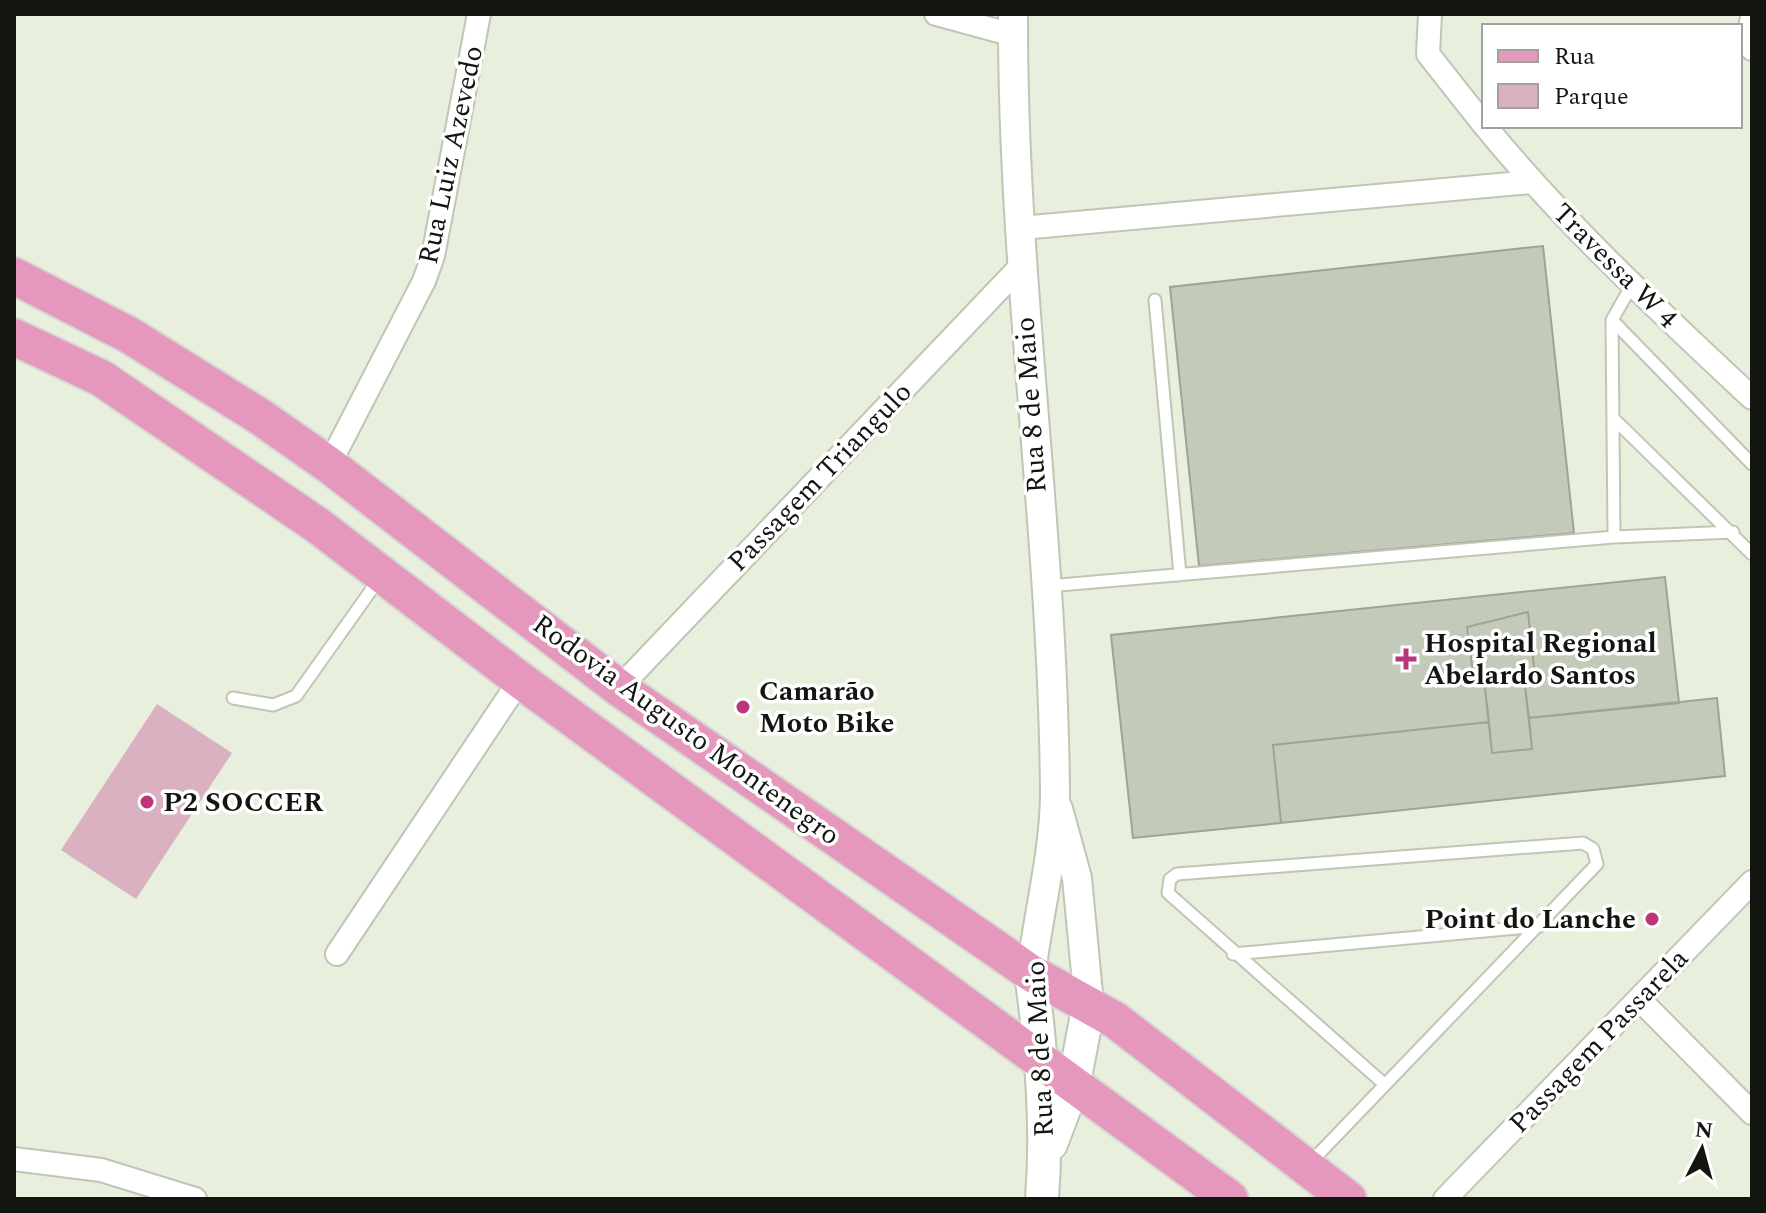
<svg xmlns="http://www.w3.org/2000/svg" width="1766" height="1213" viewBox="0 0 1766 1213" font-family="Spectral,serif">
	<rect width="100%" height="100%" fill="#e8efdd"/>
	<!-- green -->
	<path fill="#d9b1c1" d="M 157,704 L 232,753 L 136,899 L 61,850 Z"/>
	<!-- building -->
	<path fill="#c3cab9" stroke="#9da493" stroke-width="2" d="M 1543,246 L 1574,533 L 1199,566 L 1170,287 Z
		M 1665,577 L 1679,703 L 1529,718 L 1524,678 L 1535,676 L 1528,612 L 1467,627 L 1474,681 L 1484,680 L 1489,722 L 1273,745 L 1281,823 L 1133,838 L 1111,635 Z
		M 1528,612 L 1535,676 L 1524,678 L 1532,749 L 1492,753 L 1484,680 L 1474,681 L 1467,627 Z
		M 1717,698 L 1725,776 L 1281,823 L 1273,745 L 1489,722 L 1492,753 L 1532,749 L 1529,718 Z"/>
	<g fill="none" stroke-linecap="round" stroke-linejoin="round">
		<!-- service casing -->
		<g stroke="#bfc6b5" stroke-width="15">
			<path id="service" d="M 1155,300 L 1180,575
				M 1612,320 L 1752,464
				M 1614,419 L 1752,554
				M 1614,537 L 1612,320 L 1632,285
				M 1048,586 L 1614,537 L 1733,532
				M 233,698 L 273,705 L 296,696 L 379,579
				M 1233,954 L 1540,926
				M 1309,1164 L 1597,864 L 1593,849 L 1583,843 L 1177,874 L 1170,879 L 1168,893 L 1383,1083"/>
		</g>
		<!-- minor casing -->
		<g stroke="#bfc6b5" stroke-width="26">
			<path id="minor" d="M 936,14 L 1013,35
				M 1430,14 L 1428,54 L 1484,125
				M 1752,18 L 1747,40 L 1752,49
				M 1485,126 C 1566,225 1659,311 1752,398
				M 1021,228 L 1531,182
				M 329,465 L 424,281 L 433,256 L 479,14
				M 619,688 L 1021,266
				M 337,954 L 520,680
				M 1640,1000 L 1752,1113
				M 14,1159 L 101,1170 L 195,1199
				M 1445,1199 L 1752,882"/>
		</g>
		<!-- tertiary casing -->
		<g stroke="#bfc6b5" stroke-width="32">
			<path id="tertiary" d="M 1013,14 C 1012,274 1053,533 1055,793 C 1055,849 1038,916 1031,973
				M 1058,809 L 1077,878 L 1089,1004"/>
		</g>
		<!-- secondary casing -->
		<g stroke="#bfc6b5" stroke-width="36">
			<path id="secondary" d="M 1031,973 C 1041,1048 1048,1123 1042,1199
				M 1051,1144 L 1074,1083 L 1089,1004"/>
		</g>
		<!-- primary casing -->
		<g stroke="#d5d5d4" stroke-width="40">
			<path id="primary" d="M 14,276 L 129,335 L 259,416 L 329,465 L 619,688 L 1031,973 L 1115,1020 L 1348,1199
				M 14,337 L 101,378 L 317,525 L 520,680 L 1230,1199"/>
		</g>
		<!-- service -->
		<use href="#service" stroke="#fff" stroke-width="11"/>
		<!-- minor -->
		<use href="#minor" stroke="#fff" stroke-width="22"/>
		<!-- tertiary -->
		<use href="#tertiary" stroke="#fff" stroke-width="28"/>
		<!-- secondary -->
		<use href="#secondary" stroke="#fff" stroke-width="32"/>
		<!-- primary -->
		<use href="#primary" stroke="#e598bc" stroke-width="36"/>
	</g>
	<!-- markers -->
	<g fill="#bb3679" stroke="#fff" stroke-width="3">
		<path d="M1402 647h8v8h8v8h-8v8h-8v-8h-8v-8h8z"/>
		<circle cx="743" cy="707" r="8"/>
		<circle cx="147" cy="802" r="8"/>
		<circle cx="1652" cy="919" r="8"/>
	</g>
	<g text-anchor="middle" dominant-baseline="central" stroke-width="7" stroke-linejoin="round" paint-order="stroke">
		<!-- street labels -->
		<g font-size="28" fill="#131610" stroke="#fff">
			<text transform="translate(451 155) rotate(-78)">Rua Luiz Azevedo</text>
			<text transform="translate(1615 266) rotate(45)">Travessa W 4</text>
			<text transform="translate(1031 405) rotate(-94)">Rua 8 de Maio</text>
			<text transform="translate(820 477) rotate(-46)">Passagem Triangulo</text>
			<text transform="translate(686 730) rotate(36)">Rodovia Augusto Montenegro</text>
			<text transform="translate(1599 1041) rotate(-46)">Passagem Passarela</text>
			<text transform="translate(1040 1049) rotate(-93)">Rua 8 de Maio</text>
		</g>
		<!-- poi labels -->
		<g font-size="28" font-weight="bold" fill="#131610" stroke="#fff" text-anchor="start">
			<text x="1424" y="643">Hospital Regional<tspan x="1424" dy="32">Abelardo Santos</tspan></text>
			<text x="759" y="691">Camarão<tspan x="759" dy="32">Moto Bike</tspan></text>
			<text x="163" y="802">P2 SOCCER</text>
			<text x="1636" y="919" text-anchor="end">Point do Lanche</text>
		</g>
	</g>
	<!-- border -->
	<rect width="1766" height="1213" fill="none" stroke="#131610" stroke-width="32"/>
	<!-- legend -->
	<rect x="1482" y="24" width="260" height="104" fill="#ffffff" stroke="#a1a29f" stroke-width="2"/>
	<rect x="1498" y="50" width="40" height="12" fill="#e598bc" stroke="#a1a29f" stroke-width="2"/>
	<text x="1554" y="64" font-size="24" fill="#131610">Rua</text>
	<rect x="1498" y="84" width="40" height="24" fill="#d9b1c1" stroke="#a1a29f" stroke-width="2"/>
	<text x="1554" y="104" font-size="24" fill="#131610">Parque</text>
	<!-- north arrow -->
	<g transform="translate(1702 1149) rotate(6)" stroke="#ffffff" stroke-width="6" paint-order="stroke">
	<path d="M0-6L14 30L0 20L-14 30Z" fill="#131610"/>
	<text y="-12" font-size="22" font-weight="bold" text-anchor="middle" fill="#131610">N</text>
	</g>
</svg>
